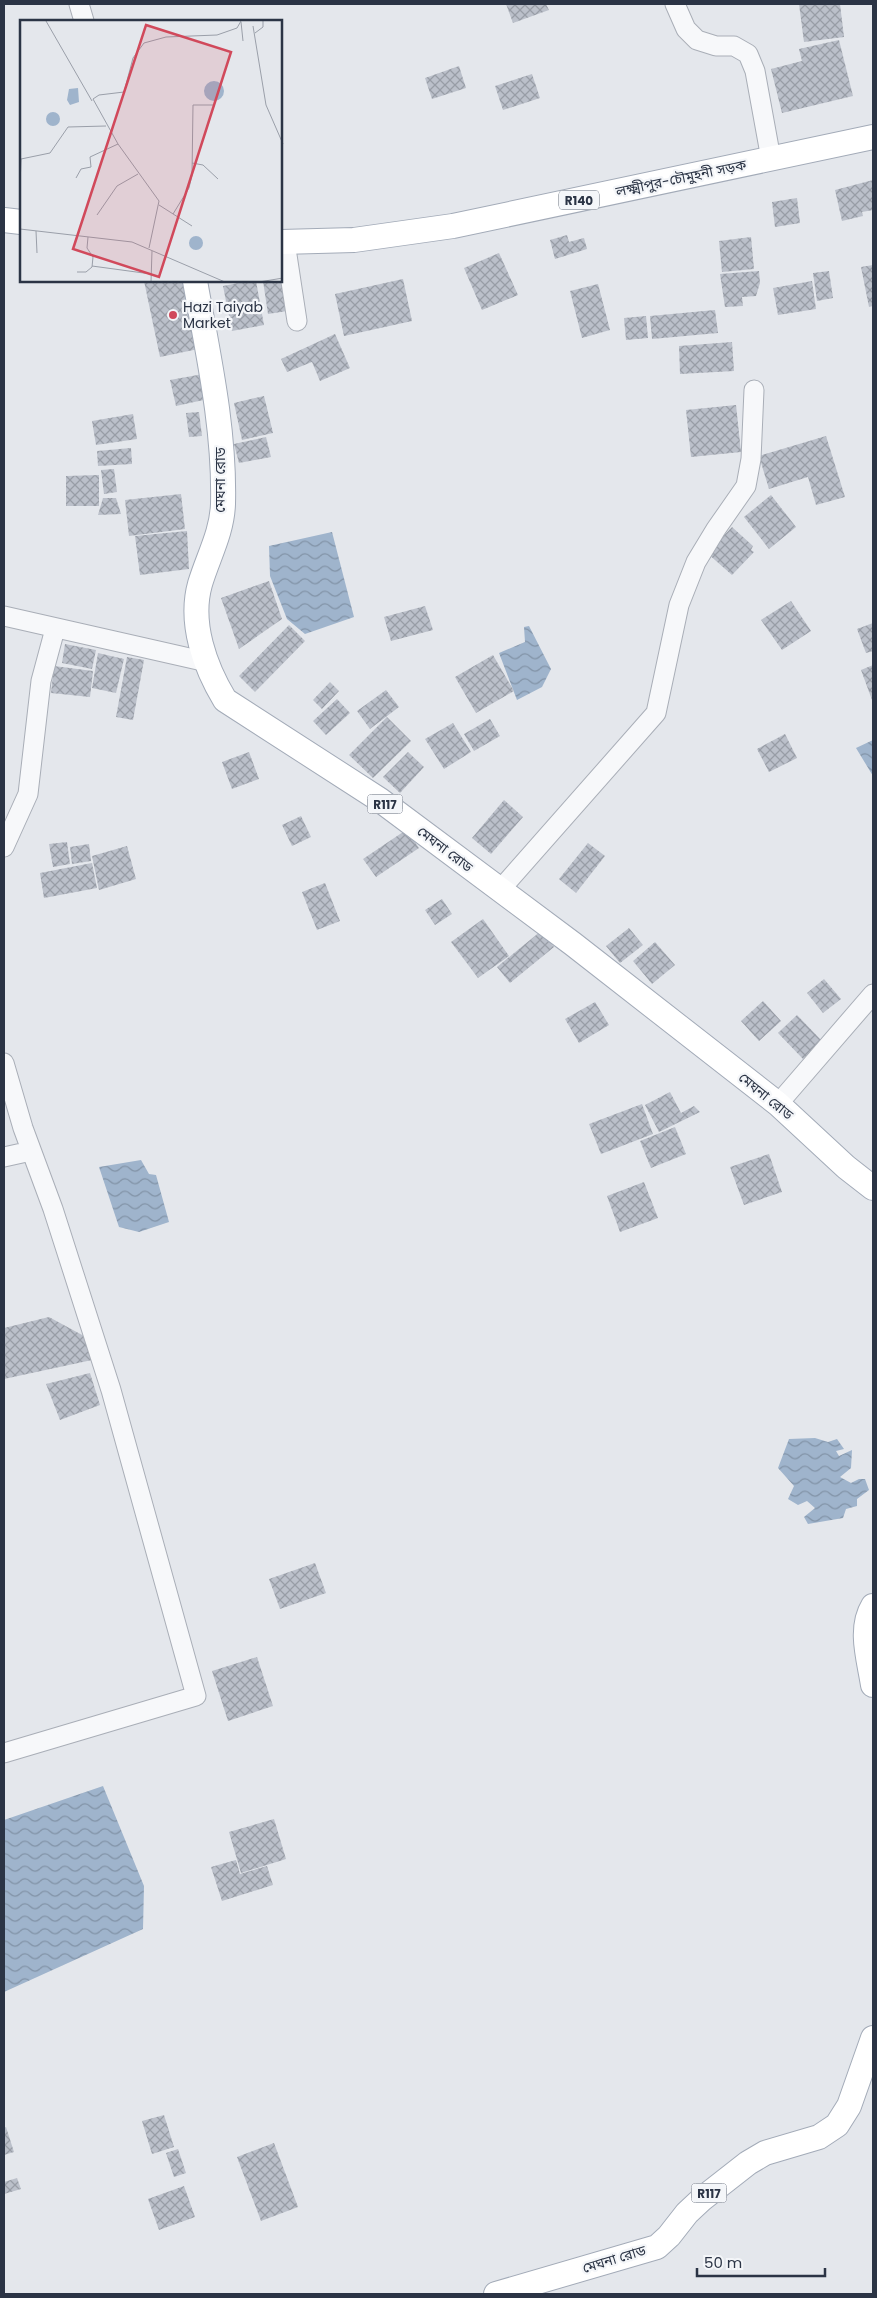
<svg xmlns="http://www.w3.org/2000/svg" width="877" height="2298" viewBox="0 0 877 2298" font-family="Poppins,'Noto Sans Bengali',sans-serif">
	<defs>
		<pattern id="water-waves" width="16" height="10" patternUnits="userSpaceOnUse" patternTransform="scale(1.25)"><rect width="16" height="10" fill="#9fb4cc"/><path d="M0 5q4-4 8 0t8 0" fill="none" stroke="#8293a7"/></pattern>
		<pattern id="building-cross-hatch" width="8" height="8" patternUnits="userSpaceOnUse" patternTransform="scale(1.25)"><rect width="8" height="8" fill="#bbc0ca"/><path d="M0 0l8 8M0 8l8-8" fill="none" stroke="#989da6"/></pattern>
	</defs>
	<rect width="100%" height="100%" fill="#e4e7ec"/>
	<!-- water -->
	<path fill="url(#water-waves)" d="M 332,532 L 354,617 L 305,634 L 287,619 L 270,576 L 269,546 Z
		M 529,626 L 551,669 L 542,687 L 517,700 L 499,653 L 525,642 L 524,627 Z
		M 873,740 L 873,776 L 856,748 Z
		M 141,1160 L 149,1174 L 156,1175 L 169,1222 L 139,1232 L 119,1227 L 99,1167 Z
		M 815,1438 L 828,1442 L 837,1439 L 844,1449 L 836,1451 L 839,1456 L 852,1450 L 851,1468 L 840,1477 L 851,1483 L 859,1479 L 865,1479 L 869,1490 L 857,1499 L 857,1506 L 846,1509 L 843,1518 L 808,1524 L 804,1517 L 815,1508 L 807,1501 L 798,1505 L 788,1499 L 794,1486 L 778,1468 L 789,1439 Z
		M 103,1786 L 144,1886 L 143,1929 L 4,1992 L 4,1820 Z"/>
	<!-- building -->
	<path fill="url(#building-cross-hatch)" d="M 506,4 L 546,4 L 549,10 L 513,23 Z
		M 799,4 L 840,4 L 844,37 L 804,42 Z
		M 839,40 L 853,96 L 782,113 L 771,69 L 802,61 L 799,49 Z
		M 459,66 L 466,88 L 432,99 L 425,78 Z
		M 532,74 L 540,98 L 503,110 L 495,86 Z
		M 873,180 L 873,210 L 862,212 L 863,216 L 842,221 L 835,190 Z
		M 797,198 L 800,223 L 775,227 L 772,202 Z
		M 567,235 L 569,242 L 584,238 L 587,249 L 555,259 L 550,240 Z
		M 751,237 L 754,269 L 722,272 L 719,241 Z
		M 281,253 L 300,309 L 268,314 L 263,281 L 281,281 Z
		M 499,253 L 518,295 L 482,310 L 464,268 Z
		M 873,265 L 873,306 L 869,307 L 861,267 Z
		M 759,271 L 760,283 L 756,296 L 742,297 L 743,306 L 725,307 L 720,274 Z
		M 829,271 L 833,298 L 817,301 L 813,273 Z
		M 403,279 L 412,321 L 344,336 L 335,294 Z
		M 144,281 L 189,281 L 203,348 L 160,357 Z
		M 248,281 L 256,281 L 264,325 L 232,331 L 223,286 Z
		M 812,281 L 816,309 L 778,315 L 773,288 Z
		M 598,284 L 610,330 L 582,338 L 570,291 Z
		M 715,310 L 718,333 L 652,339 L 650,316 Z
		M 646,316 L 648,338 L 626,340 L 624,318 Z
		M 335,334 L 350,368 L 320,381 L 312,362 L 287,372 L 281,359 Z
		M 732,342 L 734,371 L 680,374 L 679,346 Z
		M 203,374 L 208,399 L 176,406 L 170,380 Z
		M 264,396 L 273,433 L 242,440 L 234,403 Z
		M 736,405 L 741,452 L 691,457 L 686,410 Z
		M 199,412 L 202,436 L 189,437 L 186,413 Z
		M 133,414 L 137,439 L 96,445 L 92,421 Z
		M 826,436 L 845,497 L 816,505 L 808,477 L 769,489 L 759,456 Z
		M 266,437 L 271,457 L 239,463 L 234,444 Z
		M 131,448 L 132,464 L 98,466 L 97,451 Z
		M 114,469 L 117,492 L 104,494 L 101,470 Z
		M 99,475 L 99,506 L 66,506 L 66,476 Z
		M 181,494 L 185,529 L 129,536 L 125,500 Z
		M 771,495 L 796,527 L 769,549 L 744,517 Z
		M 103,498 L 116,498 L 121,514 L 98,515 Z
		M 732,527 L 753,546 L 751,550 L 754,552 L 732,575 L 707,553 Z
		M 187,531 L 189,569 L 140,575 L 135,536 Z
		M 269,581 L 282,619 L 239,649 L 221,598 Z
		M 791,601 L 811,631 L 782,650 L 761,620 Z
		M 425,606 L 433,630 L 391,641 L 384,617 Z
		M 873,623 L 873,651 L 866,653 L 857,629 Z
		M 289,625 L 305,641 L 255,692 L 239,676 Z
		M 65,644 L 96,650 L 92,669 L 62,663 Z
		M 98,653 L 124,659 L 116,693 L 92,688 Z
		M 493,655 L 514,691 L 476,713 L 455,677 Z
		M 127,657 L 144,660 L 133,720 L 116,717 Z
		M 873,665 L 873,700 L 872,700 L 861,670 Z
		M 54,666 L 93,671 L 90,697 L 51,693 Z
		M 330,682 L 339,691 L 322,709 L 313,700 Z
		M 386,690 L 399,707 L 370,729 L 357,711 Z
		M 337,699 L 350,713 L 326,735 L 313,721 Z
		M 387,717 L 411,741 L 373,778 L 349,755 Z
		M 490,719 L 500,736 L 474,751 L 464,734 Z
		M 453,723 L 471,752 L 444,769 L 425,739 Z
		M 785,734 L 797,758 L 769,772 L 757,749 Z
		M 249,752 L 259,779 L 232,789 L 222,762 Z
		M 408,752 L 424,767 L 400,793 L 383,777 Z
		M 504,800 L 523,817 L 491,854 L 472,838 Z
		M 301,816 L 311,837 L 292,846 L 282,825 Z
		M 406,830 L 419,848 L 376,877 L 363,859 Z
		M 67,842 L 70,864 L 53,867 L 49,844 Z
		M 588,843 L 605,856 L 576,893 L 559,879 Z
		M 89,844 L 91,861 L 72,864 L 70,847 Z
		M 127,846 L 136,879 L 99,890 L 92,856 Z
		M 92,863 L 97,888 L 44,898 L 40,873 Z
		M 325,883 L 340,921 L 317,930 L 302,892 Z
		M 442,899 L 452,914 L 435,925 L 425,910 Z
		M 483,919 L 509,956 L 478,978 L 451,942 Z
		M 629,928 L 643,945 L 620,963 L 606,946 Z
		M 541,931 L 554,947 L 510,983 L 497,967 Z
		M 655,942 L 675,965 L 652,984 L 633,961 Z
		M 824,979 L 841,999 L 823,1013 L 807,993 Z
		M 763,1001 L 781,1021 L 759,1041 L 741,1021 Z
		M 595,1002 L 609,1025 L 579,1043 L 565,1019 Z
		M 797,1015 L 822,1041 L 803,1059 L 778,1033 Z
		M 670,1092 L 681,1113 L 694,1106 L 700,1112 L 659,1132 L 645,1105 Z
		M 642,1104 L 653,1134 L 601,1154 L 589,1124 Z
		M 675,1127 L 686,1154 L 651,1168 L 640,1141 Z
		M 769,1154 L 782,1192 L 744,1205 L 730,1167 Z
		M 644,1182 L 658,1218 L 620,1232 L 607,1196 Z
		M 49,1317 L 84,1336 L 92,1360 L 4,1379 L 4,1328 Z
		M 90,1373 L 100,1405 L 60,1420 L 46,1384 Z
		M 315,1563 L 326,1593 L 280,1609 L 269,1579 Z
		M 257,1657 L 273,1706 L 228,1721 L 212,1671 Z
		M 274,1819 L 286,1859 L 241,1873 L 229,1832 Z
		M 236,1860 L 240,1874 L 267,1866 L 273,1885 L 222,1901 L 211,1867 Z
		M 164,2115 L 174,2147 L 152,2154 L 142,2121 Z
		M 6,2127 L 14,2152 L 4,2155 L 4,2128 Z
		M 274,2143 L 298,2207 L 261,2221 L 237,2157 Z
		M 178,2149 L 186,2173 L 174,2177 L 166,2153 Z
		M 17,2178 L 21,2189 L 4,2194 L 4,2182 Z
		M 184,2186 L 195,2217 L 159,2230 L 148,2199 Z"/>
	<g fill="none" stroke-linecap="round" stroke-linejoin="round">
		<!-- minor casing -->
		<g stroke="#a9aeb7" stroke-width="21">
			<path id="minor" d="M 79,4 L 84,21
				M 675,4 L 686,29 L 697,40 L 716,46 L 734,46 L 748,54 L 755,71 L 771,159
				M 285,242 L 297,321
				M 4,616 L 207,662
				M 4,847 L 28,794 L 41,681 L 55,629
				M 500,890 L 656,713 L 679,605 L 696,562 L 716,529 L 746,486 L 751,459 L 754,390
				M 4,1063 L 23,1128 L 53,1209 L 111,1390 L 196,1696 L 4,1753
				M 778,1104 L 873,994
				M 4,1157 L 31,1151"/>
		</g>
		<!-- major casing -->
		<g stroke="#a3abb8" stroke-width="26">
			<path id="major" d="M 4,220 L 21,222
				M 281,242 L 354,240 L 453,226 L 873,137
				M 195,281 C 208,354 225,429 223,504 C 222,533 208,557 200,584 C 189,623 205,667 225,700 L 380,800 L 573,944 L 778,1104 L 846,1167 L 873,1188
				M 873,1606 C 859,1629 869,1659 873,1685
				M 496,2294 L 657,2247 L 669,2236 L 687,2213 L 702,2199 L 748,2163 L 765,2153 L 819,2137 L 837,2125 L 849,2106 L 873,2038"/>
		</g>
		<!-- minor -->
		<use href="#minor" stroke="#f7f8fa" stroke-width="19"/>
		<!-- major -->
		<use href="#major" stroke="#fff" stroke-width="24"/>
	</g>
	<!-- markers -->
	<circle fill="#d1495b" stroke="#f4f6f9" stroke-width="2" cx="173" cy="315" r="5"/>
	<g text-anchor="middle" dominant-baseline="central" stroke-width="4.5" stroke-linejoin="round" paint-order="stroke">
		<!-- shield labels -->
		<g fill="#f4f6f9" stroke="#676e7b" stroke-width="1">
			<rect x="559" y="190.5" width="40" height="19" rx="4"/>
			<rect x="367.5" y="794.5" width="35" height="19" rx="4"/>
			<rect x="691.5" y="2183.5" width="35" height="19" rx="4"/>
		</g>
		<g font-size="12" font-weight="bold" fill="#2b3445">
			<text x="579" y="200">R140</text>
			<text x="385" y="804">R117</text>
			<text x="709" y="2193">R117</text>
		</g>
		<!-- street labels -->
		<g font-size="14" fill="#2b3445" stroke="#f4f6f9">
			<text transform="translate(681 178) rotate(-12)">লক্ষ্মীপুর-চৌমুহনী সড়ক</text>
			<text transform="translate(220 480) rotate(-90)">মেঘনা রোড</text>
			<text transform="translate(445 849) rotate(37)">মেঘনা রোড</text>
			<text transform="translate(766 1096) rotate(39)">মেঘনা রোড</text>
			<text transform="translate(614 2259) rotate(-17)">মেঘনা রোড</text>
		</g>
		<!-- poi labels -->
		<g font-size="14" fill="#2b3445" stroke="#f4f6f9" text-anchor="start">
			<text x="183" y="307">Hazi Taiyab<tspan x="183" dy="16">Market</tspan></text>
		</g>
	</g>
	<!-- overview -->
	<g transform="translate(20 20)">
		<rect width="262" height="262" fill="#e4e7ec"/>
		<path d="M184 71a10 10 0 1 1 20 0a10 10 0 1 1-20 0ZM 58,68 L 59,82 L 50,85 L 47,80 L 49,69 ZM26 99a7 7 0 1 1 14 0a7 7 0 1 1-14 0ZM169 223a7 7 0 1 1 14 0a7 7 0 1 1-14 0Z" fill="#9fb4cc"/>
		<path fill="none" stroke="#9a9fa9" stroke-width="1" d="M 26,1 L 72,81M 221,2 L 223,21M 233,6 L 246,85 L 263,124M 235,13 L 243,7 L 243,1M 172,143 L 183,145 L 198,159M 56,158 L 61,149 L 71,147 L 70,137 L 98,124M 0,166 L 1,139 L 30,133 L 48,107 L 86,106M 139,185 L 172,206M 153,194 L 169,168 L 172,155 L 173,85 L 195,85M 77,195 L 97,166 L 118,154M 0,209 L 112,222 L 205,262M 16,211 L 17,233M 129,228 L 139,181 L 98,124 L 73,79 L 79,75 L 104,72 L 113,38 L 124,23 L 146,17 L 197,15 L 217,8 L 221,1M 72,246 L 131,254M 57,252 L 66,252 L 72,247 L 73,237 L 67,228 L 68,217M 131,262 L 132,231M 239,262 L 263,258"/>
		<path fill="#d1495b" fill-opacity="0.15" stroke="#d1495b" stroke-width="2.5" d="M 126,5 L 211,32 L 139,257 L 53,229 Z"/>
		<rect width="262" height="262" fill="none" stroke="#2b3445" stroke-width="2.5"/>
	</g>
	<!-- border -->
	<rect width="877" height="2298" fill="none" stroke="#2b3445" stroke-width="10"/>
	<!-- scale -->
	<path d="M697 2268v8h128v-8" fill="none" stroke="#2b3445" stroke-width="2.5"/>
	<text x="704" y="2268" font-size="15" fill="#2b3445" stroke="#f4f6f9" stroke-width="4" paint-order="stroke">50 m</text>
</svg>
